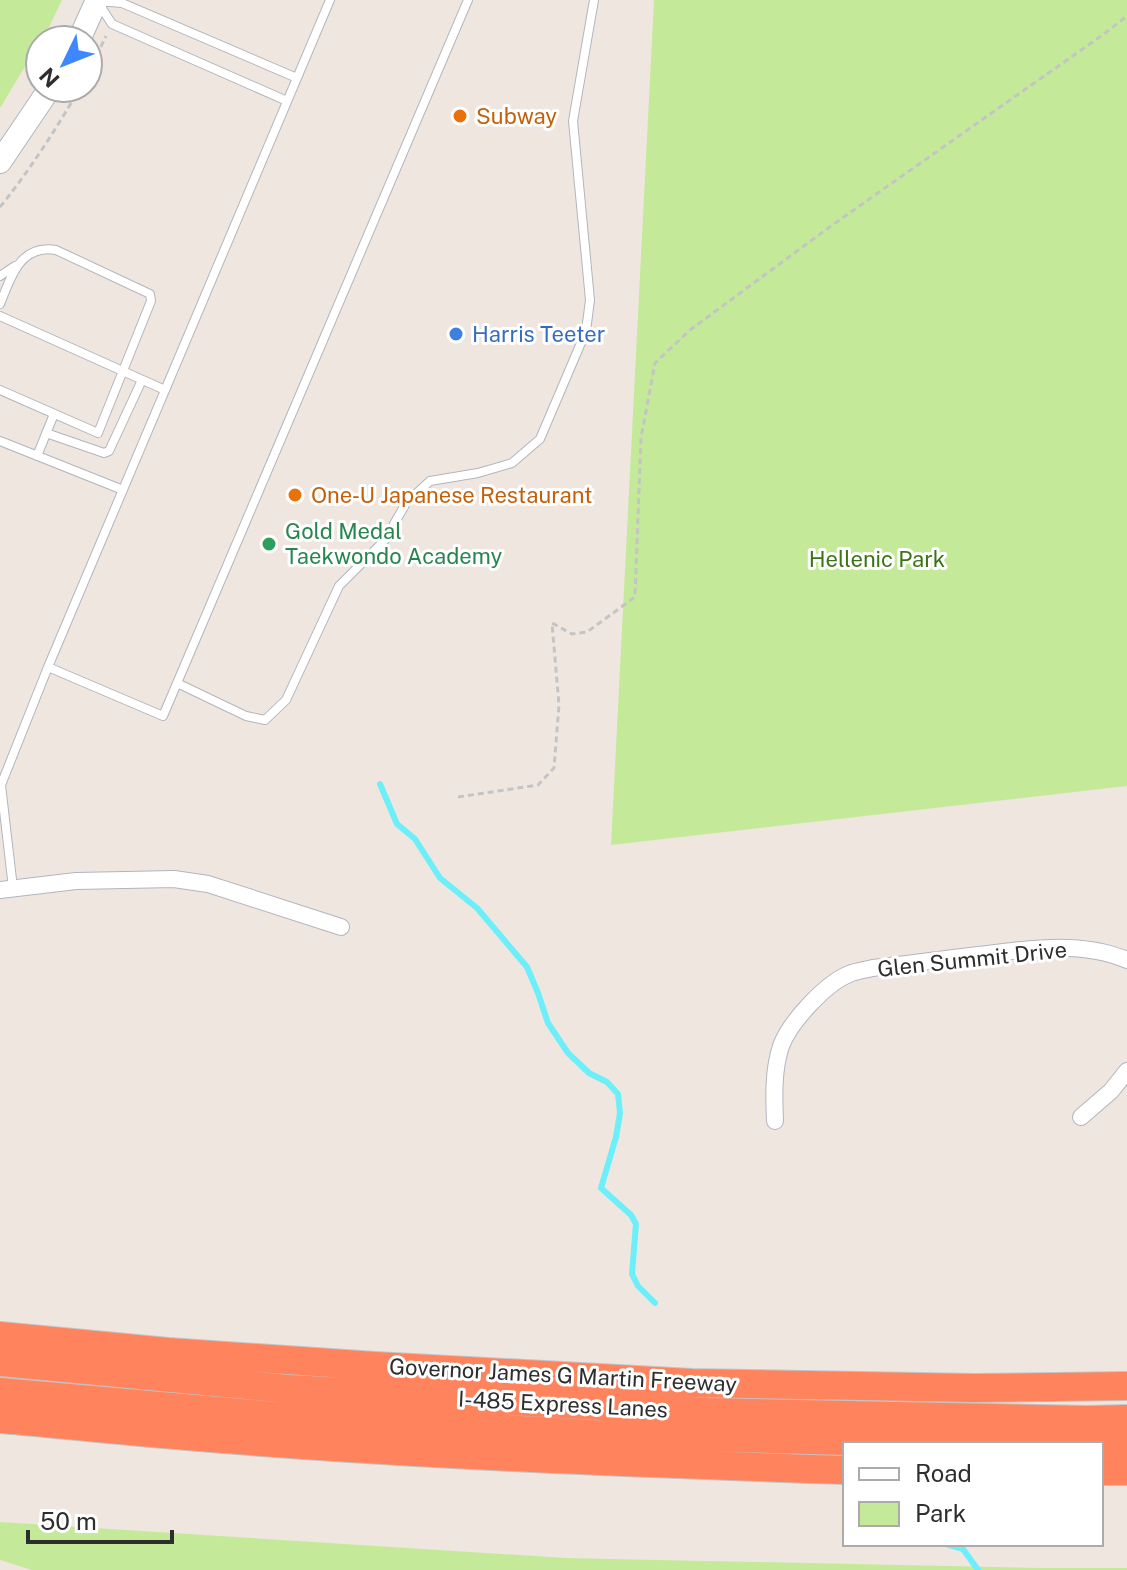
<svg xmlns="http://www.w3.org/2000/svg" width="1127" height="1570" viewBox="0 0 1127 1570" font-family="'Public Sans',sans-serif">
	<rect width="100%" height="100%" fill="#f0e6e0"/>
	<!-- green -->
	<path fill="#c4ea99" d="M 0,0 L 62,0 L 49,27 L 0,108 Z
		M 654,0 L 1127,0 L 1127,786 L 611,845 Z
		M 0,1522 L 566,1558 L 1043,1568 L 1127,1568 L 1127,1570 L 32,1570 L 0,1560 Z"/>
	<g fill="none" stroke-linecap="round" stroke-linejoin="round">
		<!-- stream -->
		<path stroke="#6ceff9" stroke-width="6" d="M 380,784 L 397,824 L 415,839 L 440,878 L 477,908 L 527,967 L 538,993 L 548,1023 L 568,1053 L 589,1073 L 607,1082 L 618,1094 L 620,1113 L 616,1137 L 601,1188 L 631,1215 L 636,1224 L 632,1274 L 638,1286 L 655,1303
			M 946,1544 L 963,1549 L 978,1570"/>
		<!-- service casing -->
		<g stroke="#b0b6be" stroke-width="10">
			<path id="service" d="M 330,0 L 48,667 L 163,716 L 468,0
				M 287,101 L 112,24 L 97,1 L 122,3 L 297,78
				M 0,276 L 15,266
				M 0,304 C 11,277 20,244 56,250 L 150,294 L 151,301 L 98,433 L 0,390
				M 0,316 L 165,390
				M 46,433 L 104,453 L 109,451 L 142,380
				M 0,441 L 123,490
				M 37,456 L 54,414
				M 177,683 L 246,716 L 265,720 L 286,700 L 339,586 L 385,540 L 406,503 L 430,481 L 478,473 L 512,463 L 540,439 L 586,331 L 590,300 L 573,121 L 594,0
				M 13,888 L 1,785 L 48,667"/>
		</g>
		<!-- minor casing -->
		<g stroke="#b0b6be" stroke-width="18">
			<path id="minor" d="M 0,890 L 76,881 L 174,879 L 208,884 L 341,927
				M 1081,1117 L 1111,1091 L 1127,1071
				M 775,1121 C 774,1097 773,1070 781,1046 C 790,1022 825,984 849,974 C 856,971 865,970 873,968 C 908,964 943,959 979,955 C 1028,949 1080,940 1127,960"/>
		</g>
		<!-- secondary casing -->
		<g stroke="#b0b6be" stroke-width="24">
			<path id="secondary" d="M 79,40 L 97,0
				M 0,162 L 50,88"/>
		</g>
		<!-- motorway casing -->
		<g stroke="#c4c4c4" stroke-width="30">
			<path id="motorway" d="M 0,1336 L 168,1352 L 375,1366 L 692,1383 L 975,1388 L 1127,1386
				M 0,1362 L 289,1389 L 708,1412 L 1087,1420 L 1127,1419
				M 0,1392 L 276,1416 L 593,1434 L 919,1443 L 1127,1444
				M 0,1419 C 70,1425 140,1433 211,1438 C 422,1455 634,1463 845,1470
				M 1101,1471 L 1127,1471"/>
		</g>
		<!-- path -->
		<path stroke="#c4c4c4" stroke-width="3" stroke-dasharray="6 4" stroke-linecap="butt" d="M 88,74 L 106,36
			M 0,207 C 30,170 56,129 80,88
			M 458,797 L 538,785 L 554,768 L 559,705 L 552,623 L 572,634 L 587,632 L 635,597 L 641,438 L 655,363 L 690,330 L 831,226 L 1104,34 L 1127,16"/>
		<!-- service -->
		<use href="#service" stroke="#fff" stroke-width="8"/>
		<!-- minor -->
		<use href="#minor" stroke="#fff" stroke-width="16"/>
		<!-- secondary -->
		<use href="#secondary" stroke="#fff" stroke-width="22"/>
		<!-- motorway -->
		<use href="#motorway" stroke="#ff835c" stroke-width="28"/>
	</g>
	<!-- markers -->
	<g fill="#e8710a" stroke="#fff" stroke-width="3">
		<circle cx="460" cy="116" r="8"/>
		<circle cx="295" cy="495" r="8"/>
	</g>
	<circle fill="#3f7fe0" stroke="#fff" stroke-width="3" cx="456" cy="334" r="8"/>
	<circle fill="#2e9e5b" stroke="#fff" stroke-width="3" cx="269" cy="544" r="8"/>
	<g text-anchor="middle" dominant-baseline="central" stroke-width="6" stroke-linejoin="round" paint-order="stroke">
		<!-- food labels -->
		<g font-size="22" fill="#c56008" stroke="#fff" text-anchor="start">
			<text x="476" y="116">Subway</text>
			<text x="311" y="495">One‐U Japanese Restaurant</text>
		</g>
		<!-- shop labels -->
		<g font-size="22" fill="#366cbe" stroke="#fff" text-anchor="start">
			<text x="472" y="334">Harris Teeter</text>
		</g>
		<!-- leisure labels -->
		<g font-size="22" fill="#27864d" stroke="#fff" text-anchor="start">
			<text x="285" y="531">Gold Medal<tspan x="285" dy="25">Taekwondo Academy</tspan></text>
		</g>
		<!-- park labels -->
		<g font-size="22" fill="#3b7415" stroke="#fff">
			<text x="877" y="559">Hellenic Park</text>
		</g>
		<!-- street labels -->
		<g font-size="22" fill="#2e2e2e" stroke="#fff">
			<text transform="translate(972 959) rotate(-6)">Glen Summit Drive</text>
			<text transform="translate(563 1375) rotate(3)">Governor James G Martin Freeway</text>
			<text transform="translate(563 1404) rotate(3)">I-485 Express Lanes</text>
		</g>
	</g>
	<!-- legend -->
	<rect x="843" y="1442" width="260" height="104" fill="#ffffff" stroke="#ababab" stroke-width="2"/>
	<rect x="859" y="1468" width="40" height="12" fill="#ffffff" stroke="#ababab" stroke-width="2"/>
	<text x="915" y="1482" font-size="24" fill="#2e2e2e">Road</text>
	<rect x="859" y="1502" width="40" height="24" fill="#c4ea99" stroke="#ababab" stroke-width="2"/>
	<text x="915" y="1522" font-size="24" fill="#2e2e2e">Park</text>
	<!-- north arrow -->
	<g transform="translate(64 64) rotate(227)"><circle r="38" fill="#ffffff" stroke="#ababab" stroke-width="2"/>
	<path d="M0-6L14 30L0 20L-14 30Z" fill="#3e87ff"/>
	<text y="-12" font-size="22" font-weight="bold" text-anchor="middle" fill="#2e2e2e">N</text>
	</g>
	<!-- scale -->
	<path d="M28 1530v12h144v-12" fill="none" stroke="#2e2e2e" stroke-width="4"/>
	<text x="40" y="1530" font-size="24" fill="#2e2e2e" stroke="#ffffff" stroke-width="6" paint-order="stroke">50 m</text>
</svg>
